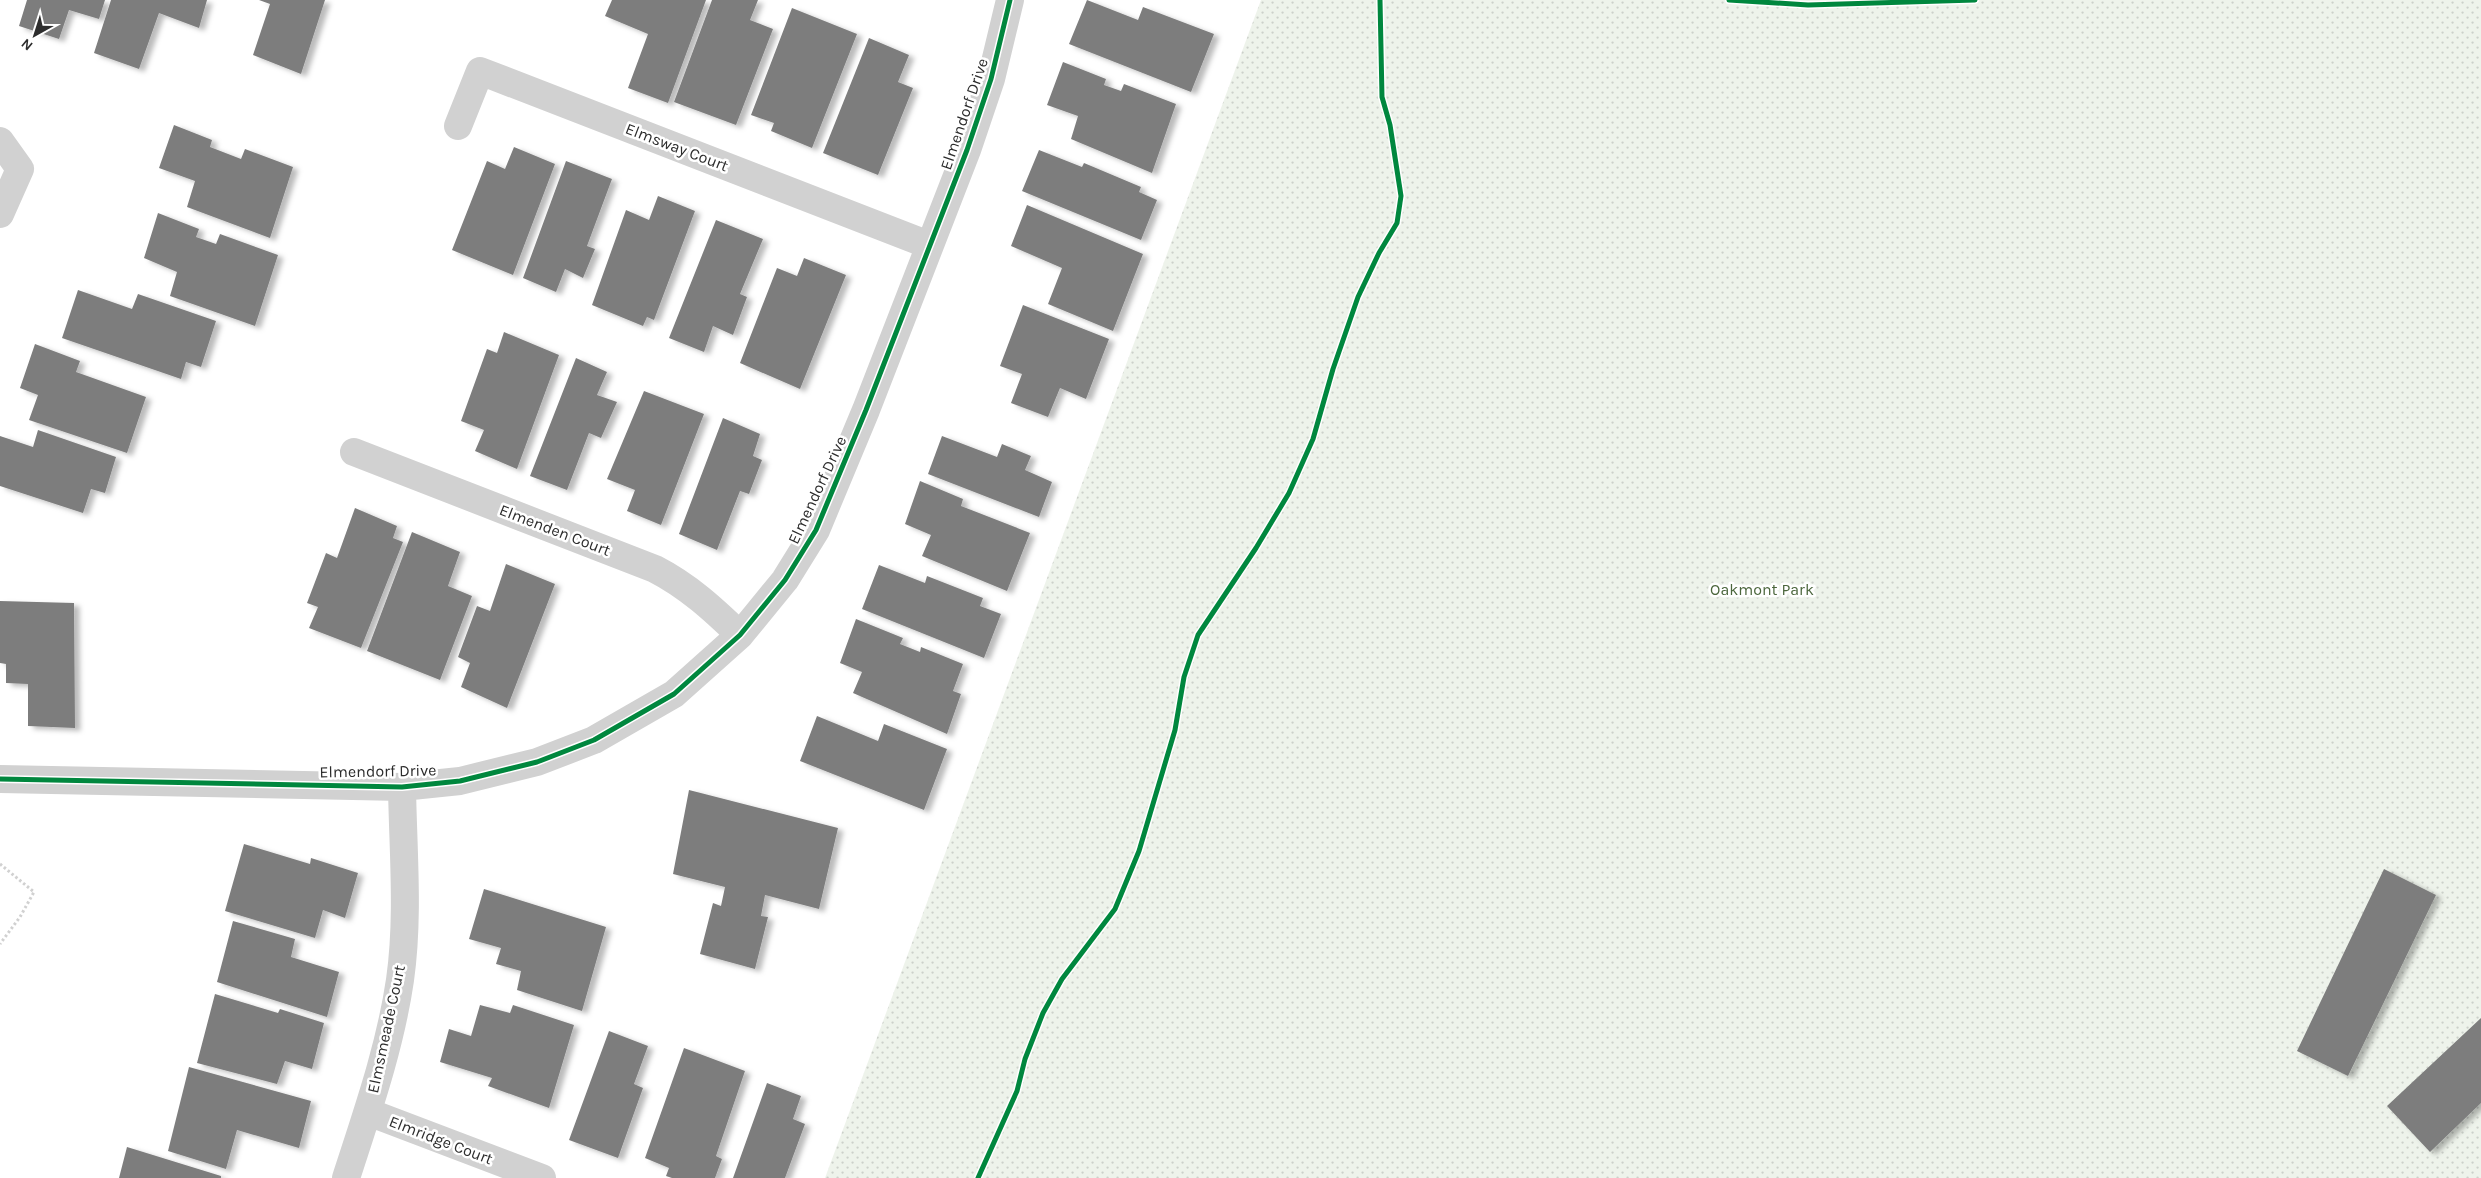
<svg xmlns="http://www.w3.org/2000/svg" width="2481" height="1178" viewBox="0 0 2481 1178" font-family="Karla,sans-serif">
	<defs>
		<pattern id="grass-dots" width="8" height="8" patternUnits="userSpaceOnUse" patternTransform="scale(1.25)"><rect width="8" height="8" fill="#eef3eb"/><path d="M2 2h.1M6 6h.1" fill="none" stroke="#ccd0ca" stroke-width="1.8" stroke-linecap="round"/></pattern>
		<filter id="shadow"><feDropShadow dx="5.5" dy="3" stdDeviation="2.5" flood-color="#0004"/></filter>
	</defs>
	<rect width="100%" height="100%" fill="#fff"/>
	<!-- grass -->
	<path fill="url(#grass-dots)" d="M 1261,0 L 2481,0 L 2481,1178 L 825,1178 Z"/>
	<!-- building -->
	<path fill="#7d7d7d" filter="url(#shadow)" d="M 27,0 L 105,0 L 99,19 L 69,10 L 59,39 L 19,26 Z
		M 111,0 L 207,0 L 199,28 L 159,13 L 139,69 L 94,53 Z
		M 259,0 L 325,0 L 301,74 L 253,55 L 270,4 Z
		M 612,0 L 706,0 L 668,103 L 628,88 L 648,34 L 605,16 Z
		M 712,0 L 758,0 L 750,20 L 773,29 L 736,125 L 674,102 Z
		M 1087,0 L 1138,20 L 1143,7 L 1214,34 L 1191,92 L 1069,44 Z
		M 792,8 L 857,34 L 812,148 L 771,131 L 774,123 L 751,115 Z
		M 869,38 L 909,55 L 898,82 L 913,88 L 878,175 L 823,153 Z
		M 1063,62 L 1106,79 L 1104,85 L 1121,91 L 1124,84 L 1176,104 L 1152,173 L 1071,139 L 1078,116 L 1047,105 Z
		M 174,125 L 212,140 L 210,147 L 241,159 L 245,149 L 293,167 L 270,238 L 187,207 L 195,181 L 159,168 Z
		M 514,147 L 555,164 L 513,275 L 452,250 L 487,161 L 505,169 Z
		M 1039,150 L 1082,167 L 1084,163 L 1141,187 L 1139,192 L 1157,200 L 1141,240 L 1022,191 Z
		M 566,161 L 612,179 L 587,246 L 595,249 L 583,278 L 565,269 L 556,292 L 523,278 Z
		M 658,196 L 695,211 L 654,320 L 647,317 L 643,326 L 592,305 L 626,210 L 649,220 Z
		M 1027,205 L 1143,254 L 1113,331 L 1048,304 L 1062,268 L 1011,246 Z
		M 158,213 L 199,229 L 196,237 L 216,244 L 220,234 L 278,255 L 255,326 L 170,296 L 177,272 L 144,258 Z
		M 716,220 L 763,239 L 740,294 L 747,297 L 733,335 L 713,326 L 704,352 L 669,338 Z
		M 804,258 L 846,275 L 800,389 L 740,363 L 777,268 L 797,276 Z
		M 78,290 L 132,309 L 138,294 L 216,321 L 201,367 L 186,362 L 181,379 L 62,338 Z
		M 1023,305 L 1109,339 L 1086,399 L 1060,388 L 1048,417 L 1011,403 L 1022,374 L 1000,366 Z
		M 504,332 L 559,355 L 517,469 L 475,451 L 484,430 L 461,421 L 487,349 L 497,353 Z
		M 35,344 L 80,361 L 76,372 L 146,397 L 127,453 L 29,420 L 38,395 L 20,388 Z
		M 576,358 L 607,372 L 597,395 L 617,402 L 601,438 L 589,433 L 567,490 L 530,476 Z
		M 644,391 L 704,414 L 661,525 L 627,511 L 635,490 L 607,479 Z
		M 723,418 L 760,434 L 753,456 L 762,460 L 749,494 L 740,491 L 717,550 L 679,534 Z
		M 38,430 L 116,457 L 105,493 L 91,489 L 83,513 L 0,486 L 0,436 L 33,447 Z
		M 942,436 L 997,457 L 1002,444 L 1031,456 L 1025,470 L 1052,482 L 1039,517 L 928,474 Z
		M 920,481 L 963,499 L 961,506 L 1030,533 L 1007,591 L 922,556 L 931,535 L 905,524 Z
		M 355,508 L 397,526 L 393,538 L 403,542 L 361,648 L 309,628 L 318,607 L 307,603 L 326,553 L 337,558 Z
		M 412,532 L 460,552 L 448,586 L 472,596 L 440,680 L 367,651 Z
		M 506,564 L 555,584 L 507,708 L 461,687 L 470,663 L 458,657 L 477,606 L 490,611 Z
		M 879,565 L 925,583 L 927,576 L 983,598 L 980,606 L 1001,614 L 984,658 L 862,609 Z
		M 0,601 L 74,603 L 75,728 L 28,726 L 28,684 L 6,683 L 6,664 L 0,663 Z
		M 856,619 L 903,638 L 900,644 L 920,652 L 921,647 L 963,664 L 953,691 L 961,694 L 947,734 L 853,693 L 862,672 L 840,663 Z
		M 817,716 L 878,741 L 884,724 L 947,749 L 924,810 L 800,761 Z
		M 689,790 L 838,828 L 819,909 L 765,895 L 761,916 L 768,917 L 755,969 L 700,954 L 713,903 L 721,906 L 725,887 L 673,874 Z
		M 244,844 L 310,864 L 311,858 L 358,873 L 345,918 L 323,910 L 315,938 L 225,911 Z
		M 2384,869 L 2436,895 L 2348,1076 L 2297,1051 Z
		M 484,889 L 606,927 L 582,1011 L 517,990 L 521,971 L 496,964 L 501,948 L 469,939 Z
		M 233,921 L 295,939 L 291,957 L 339,972 L 327,1017 L 217,982 Z
		M 215,994 L 278,1013 L 280,1009 L 324,1023 L 312,1069 L 285,1061 L 277,1084 L 197,1063 Z
		M 480,1005 L 510,1013 L 513,1005 L 574,1025 L 549,1108 L 488,1086 L 492,1078 L 440,1062 L 449,1029 L 471,1036 Z
		M 2481,1018 L 2481,1103 L 2430,1152 L 2387,1106 Z
		M 609,1031 L 648,1046 L 634,1084 L 643,1088 L 618,1158 L 569,1140 Z
		M 684,1048 L 745,1071 L 716,1156 L 722,1159 L 715,1178 L 672,1178 L 666,1176 L 669,1168 L 645,1158 Z
		M 189,1067 L 311,1101 L 299,1148 L 237,1130 L 226,1169 L 168,1151 Z
		M 767,1083 L 801,1096 L 793,1119 L 805,1124 L 785,1178 L 733,1178 Z
		M 127,1147 L 221,1176 L 221,1178 L 119,1178 Z"/>
	<g fill="none" stroke-linecap="round" stroke-linejoin="round">
		<!-- path -->
		<path stroke="#d1d1d1" stroke-width="3" stroke-dasharray="2.5 2.5" stroke-linecap="butt" d="M 0,864 L 34,892 L 20,917 L 0,944"/>
		<!-- street -->
		<path stroke="#d1d1d1" stroke-width="28" d="M 458,126 L 480,71 L 929,245
			M 0,141 L 20,169 L 0,214
			M 354,452 L 655,569 C 688,586 713,609 740,635
			M 0,779 L 402,787 L 460,781 L 537,762 L 594,740 L 674,694 L 740,635 L 785,580 L 816,530 L 866,410 L 967,150 L 991,79 L 1010,0
			M 368,1112 L 542,1178
			M 346,1178 C 367,1113 390,1048 400,980 C 409,917 403,851 402,787"/>
		<!-- cycleway casing -->
		<g stroke="#fff" stroke-width="8">
			<path id="cycleway" d="M 1729,0 L 1808,5 L 1975,0
				M 0,779 L 402,787 L 460,781 L 537,762 L 594,740 L 674,694 L 740,635 L 785,580 L 816,530 L 866,410 L 967,150 L 991,79 L 1010,0
				M 978,1178 L 1017,1091 L 1025,1059 L 1043,1013 L 1062,979 L 1115,909 L 1139,851 L 1175,730 L 1184,677 L 1198,635 L 1256,548 L 1289,493 L 1313,439 L 1333,369 L 1358,297 L 1379,253 L 1397,223 L 1401,196 L 1390,125 L 1382,97 L 1380,0"/>
		</g>
		<!-- cycleway -->
		<use href="#cycleway" stroke="#00873e" stroke-width="5"/>
	</g>
	<g text-anchor="middle" dominant-baseline="central" stroke-width="5" stroke-linejoin="round" paint-order="stroke">
		<!-- street labels -->
		<g font-size="16" fill="#2c2c2c" stroke="#fff">
			<text transform="translate(964 114) rotate(-71)">Elmendorf Drive</text>
			<text transform="translate(677 147) rotate(21)">Elmsway Court</text>
			<text transform="translate(817 490) rotate(-65)">Elmendorf Drive</text>
			<text transform="translate(555 530) rotate(21)">Elmenden Court</text>
			<text transform="translate(378 771) rotate(-1)">Elmendorf Drive</text>
			<text transform="translate(386 1029) rotate(-78)">Elmsmeade Court</text>
			<text transform="translate(441 1140) rotate(21)">Elmridge Court</text>
		</g>
		<!-- park labels -->
		<g font-size="16" fill="#4b663c" stroke="#fff">
			<text x="1762" y="589">Oakmont Park</text>
		</g>
	</g>
	<!-- north arrow -->
	<g transform="translate(35 35) rotate(219)" stroke="#ffffff" stroke-width="4" paint-order="stroke">
	<path d="M0-4L9 19L0 12L-9 19Z" fill="#2c2c2c"/>
	<text y="-8" font-size="14" font-weight="bold" text-anchor="middle" fill="#2c2c2c">N</text>
	</g>
</svg>
